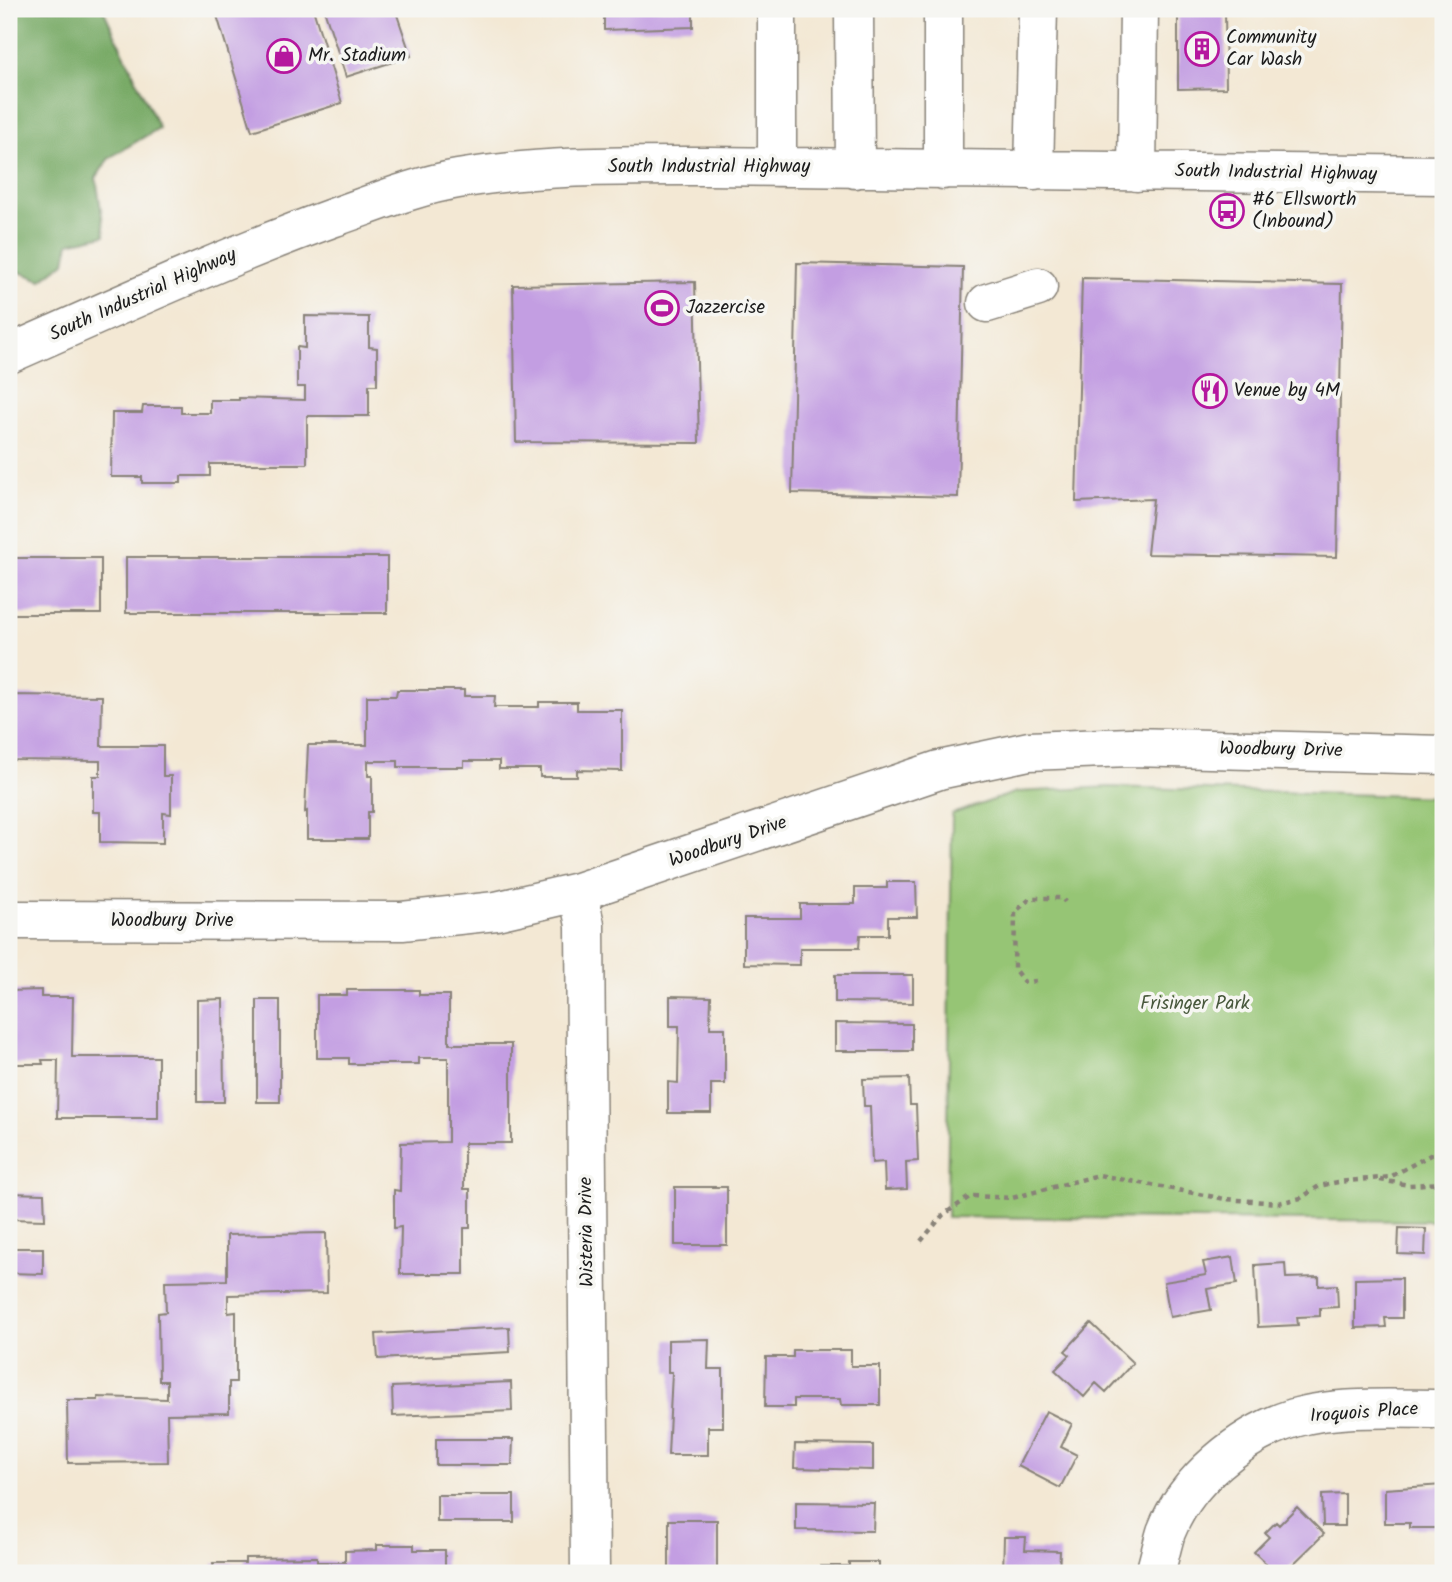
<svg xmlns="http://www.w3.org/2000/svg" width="1452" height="1582" viewBox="0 0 1452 1582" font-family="Kalam,sans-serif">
	<rect width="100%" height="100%" fill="#f6f6f2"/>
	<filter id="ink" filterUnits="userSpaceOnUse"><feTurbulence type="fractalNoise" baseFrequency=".0143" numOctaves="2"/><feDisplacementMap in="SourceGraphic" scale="14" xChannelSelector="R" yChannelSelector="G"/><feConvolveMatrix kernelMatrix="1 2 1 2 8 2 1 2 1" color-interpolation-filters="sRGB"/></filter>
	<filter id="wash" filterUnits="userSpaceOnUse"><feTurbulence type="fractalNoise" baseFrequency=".00686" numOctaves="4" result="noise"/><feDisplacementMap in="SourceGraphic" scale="28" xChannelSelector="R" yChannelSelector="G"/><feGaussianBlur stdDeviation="1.57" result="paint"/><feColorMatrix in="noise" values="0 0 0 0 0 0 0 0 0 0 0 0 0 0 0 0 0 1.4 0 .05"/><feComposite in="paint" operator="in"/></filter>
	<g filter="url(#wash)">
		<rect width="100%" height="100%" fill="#f3e8d4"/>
		<!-- green -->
		<path fill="#96c574" stroke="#597048" stroke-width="2" d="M 1109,787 L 1443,797 L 1443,1221 L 947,1217 L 952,814 L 1017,792 Z"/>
		<!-- forest -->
		<path fill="#78aa66" stroke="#4a6341" stroke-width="2" d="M 9,9 L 103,9 L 159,128 L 109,158 L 96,178 L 105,235 L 69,243 L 65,262 L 41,280 L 17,271 L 9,273 Z"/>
		<g id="blocks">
			<!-- building -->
			<path fill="#c39ee2" d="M 215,9 L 313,9 L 342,103 L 252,131 Z
				M 324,9 L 395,9 L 411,56 L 346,77 Z
				M 604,9 L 693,9 L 693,27 L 604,30 Z
				M 1178,9 L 1225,9 L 1226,88 L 1178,89 Z
				M 797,263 L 963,267 L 958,497 L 792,493 Z
				M 1082,278 L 1342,284 L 1337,557 L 1147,554 L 1153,499 L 1076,502 Z
				M 695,282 L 699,443 L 516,442 L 513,285 Z
				M 305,316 L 369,317 L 369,347 L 377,348 L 377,385 L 369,385 L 369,416 L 307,416 L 307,464 L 210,464 L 210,476 L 181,476 L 181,483 L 142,483 L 142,477 L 111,477 L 112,413 L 142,413 L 143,406 L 181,406 L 181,413 L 210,413 L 210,400 L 239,400 L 239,398 L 305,400 L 305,387 L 297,387 L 297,347 L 305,348 Z
				M 126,557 L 387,557 L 387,613 L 126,613 Z
				M 9,558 L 101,558 L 101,614 L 9,614 Z
				M 397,690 L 464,690 L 464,696 L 495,696 L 494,707 L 539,707 L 539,702 L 577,702 L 577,710 L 622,710 L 622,771 L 577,770 L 577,777 L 540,777 L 540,769 L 499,769 L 499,761 L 464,761 L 464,767 L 398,767 L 398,761 L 368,761 L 368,776 L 372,776 L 372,812 L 368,812 L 368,839 L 307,839 L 307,811 L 305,812 L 308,745 L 367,745 L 367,696 L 396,696 Z
				M 9,695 L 102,696 L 101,746 L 163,746 L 163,776 L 171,776 L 171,814 L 163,813 L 163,843 L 100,842 L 100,812 L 93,812 L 93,776 L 100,776 L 100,761 L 9,760 Z
				M 887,882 L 916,882 L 917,917 L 888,917 L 888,935 L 860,935 L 859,948 L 800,948 L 800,965 L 744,964 L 744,918 L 800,918 L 800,904 L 855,904 L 855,888 L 887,888 Z
				M 835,975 L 913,975 L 913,1003 L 835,1002 Z
				M 41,990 L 41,997 L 73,997 L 72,1057 L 158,1057 L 158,1118 L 57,1118 L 58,1060 L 42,1060 L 43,1064 L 9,1064 L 9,991 Z
				M 347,990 L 419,990 L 419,995 L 449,995 L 449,1044 L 511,1044 L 511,1143 L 464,1143 L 464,1189 L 470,1189 L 470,1228 L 464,1228 L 464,1274 L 400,1274 L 401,1227 L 394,1228 L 394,1190 L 400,1191 L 401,1143 L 448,1142 L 448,1058 L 419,1058 L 419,1064 L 349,1064 L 349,1058 L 317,1058 L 317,995 L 347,995 Z
				M 670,996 L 711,997 L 710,1028 L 725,1028 L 725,1084 L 711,1084 L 711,1113 L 668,1113 L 668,1082 L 678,1083 L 679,1026 L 670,1026 Z
				M 223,999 L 224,1102 L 197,1102 L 197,1000 Z
				M 257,1000 L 280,1000 L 280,1102 L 257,1102 Z
				M 835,1023 L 912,1024 L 912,1051 L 835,1051 Z
				M 909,1078 L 910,1105 L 916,1105 L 918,1161 L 906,1162 L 907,1189 L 885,1190 L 884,1162 L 872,1163 L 870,1106 L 864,1106 L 863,1079 Z
				M 675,1187 L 727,1187 L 727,1245 L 675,1245 Z
				M 9,1193 L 44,1194 L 45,1220 L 9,1219 Z
				M 1399,1228 L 1426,1229 L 1425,1255 L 1398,1254 Z
				M 326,1233 L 327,1293 L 228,1295 L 228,1313 L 236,1312 L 236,1382 L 229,1382 L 229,1413 L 167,1414 L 168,1462 L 68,1463 L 67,1400 L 98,1400 L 98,1397 L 167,1399 L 167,1381 L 159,1381 L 158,1313 L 166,1312 L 165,1281 L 227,1280 L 227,1235 Z
				M 9,1248 L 43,1248 L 43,1274 L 9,1273 Z
				M 1233,1257 L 1237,1284 L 1207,1289 L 1211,1310 L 1170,1317 L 1164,1282 L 1206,1275 L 1203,1262 Z
				M 1285,1263 L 1286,1278 L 1319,1277 L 1319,1286 L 1337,1285 L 1338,1307 L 1320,1308 L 1320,1316 L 1297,1317 L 1298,1325 L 1258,1327 L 1255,1265 Z
				M 1402,1278 L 1402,1318 L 1385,1318 L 1386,1327 L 1355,1328 L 1355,1279 Z
				M 1091,1323 L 1133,1363 L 1106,1392 L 1096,1383 L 1084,1397 L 1055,1370 L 1070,1355 L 1065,1351 Z
				M 509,1327 L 510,1352 L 378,1359 L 376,1334 Z
				M 709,1339 L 708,1369 L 723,1369 L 723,1427 L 708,1427 L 708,1455 L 668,1455 L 672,1372 L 668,1372 L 668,1340 Z
				M 793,1350 L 851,1350 L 851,1366 L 880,1366 L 880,1405 L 841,1405 L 840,1399 L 794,1399 L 794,1407 L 765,1407 L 766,1357 L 793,1357 Z
				M 511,1382 L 512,1411 L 393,1416 L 392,1387 Z
				M 1046,1411 L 1072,1424 L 1061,1447 L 1077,1455 L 1060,1488 L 1018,1466 Z
				M 436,1439 L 513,1439 L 512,1465 L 436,1465 Z
				M 795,1444 L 873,1445 L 873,1470 L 794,1468 Z
				M 1443,1485 L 1443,1528 L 1410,1528 L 1410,1523 L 1385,1523 L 1385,1489 Z
				M 1345,1494 L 1345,1526 L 1323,1526 L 1322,1495 Z
				M 437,1495 L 514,1495 L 514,1522 L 437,1522 Z
				M 796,1502 L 874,1503 L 873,1531 L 796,1530 Z
				M 1297,1507 L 1324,1534 L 1284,1573 L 1276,1573 L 1254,1552 L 1269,1537 L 1265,1533 L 1276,1522 L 1279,1525 Z
				M 669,1520 L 717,1520 L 717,1573 L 669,1573 Z
				M 1004,1537 L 1026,1537 L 1025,1550 L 1060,1551 L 1059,1573 L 1003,1573 Z
				M 377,1545 L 414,1545 L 414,1550 L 445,1550 L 445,1573 L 214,1573 L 213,1563 L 245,1563 L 245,1558 L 317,1557 L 317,1562 L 345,1562 L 345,1551 L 377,1550 Z
				M 849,1562 L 879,1562 L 879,1573 L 821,1573 L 821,1566 L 849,1566 Z"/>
		</g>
	</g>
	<g filter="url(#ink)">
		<use href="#blocks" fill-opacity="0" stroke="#888278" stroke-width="2"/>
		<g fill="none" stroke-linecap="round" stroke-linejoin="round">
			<!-- minor casing -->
			<g stroke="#888278" stroke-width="41">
				<path id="minor" d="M 777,9 L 777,167
					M 854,9 L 855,169
					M 943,9 L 943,170
					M 1034,171 L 1038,9
					M 1137,172 L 1139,9
					M 987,303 L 1038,287
					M 9,354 C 116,307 222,258 332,218 C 373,204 415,186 458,179 C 541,165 624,166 707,166 L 1443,175
					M 578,892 L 585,925 L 590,1573
					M 9,920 L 402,921 L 496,911 L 578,892 L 939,770 L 1029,751 L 1130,747 L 1443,755
					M 1155,1573 C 1159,1560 1162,1545 1166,1532 C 1186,1480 1242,1434 1294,1418 C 1337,1405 1398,1409 1443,1409"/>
			</g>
			<!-- path -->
			<path stroke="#888278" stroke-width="4.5" stroke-dasharray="5 5" stroke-linecap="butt" d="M 1036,981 L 1024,982 L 1014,969 L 1015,912 L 1031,898 L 1062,898 L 1065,902
				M 1380,1180 L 1409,1185 L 1443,1183
				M 921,1241 L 943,1215 L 971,1196 L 1012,1198 L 1099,1175 L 1225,1199 L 1278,1203 L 1301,1198 L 1319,1186 L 1338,1182 L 1390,1177 L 1443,1148"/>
			<!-- minor -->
			<use href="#minor" stroke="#fff" stroke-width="38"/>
		</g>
	</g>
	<!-- icons -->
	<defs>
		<g id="building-ring" transform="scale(1.75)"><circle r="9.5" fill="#f6f6f2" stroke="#b5179e" stroke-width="1.5"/><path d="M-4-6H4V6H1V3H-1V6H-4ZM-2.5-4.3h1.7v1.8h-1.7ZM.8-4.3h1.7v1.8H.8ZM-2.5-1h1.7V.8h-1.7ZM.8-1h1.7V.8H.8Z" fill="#b5179e"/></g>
		<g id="shop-ring" transform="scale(1.75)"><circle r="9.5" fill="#f6f6f2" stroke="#b5179e" stroke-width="1.5"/><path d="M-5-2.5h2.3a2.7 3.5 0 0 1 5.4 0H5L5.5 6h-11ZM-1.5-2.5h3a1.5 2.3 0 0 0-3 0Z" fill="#b5179e"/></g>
		<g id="bus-ring" transform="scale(1.75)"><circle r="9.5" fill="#f6f6f2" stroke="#b5179e" stroke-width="1.5"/><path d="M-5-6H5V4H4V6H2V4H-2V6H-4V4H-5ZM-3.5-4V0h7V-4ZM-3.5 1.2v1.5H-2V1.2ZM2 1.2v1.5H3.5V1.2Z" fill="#b5179e"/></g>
		<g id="stadium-ring" transform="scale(1.75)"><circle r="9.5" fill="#f6f6f2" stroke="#b5179e" stroke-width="1.5"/><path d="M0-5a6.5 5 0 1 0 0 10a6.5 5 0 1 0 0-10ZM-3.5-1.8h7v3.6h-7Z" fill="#b5179e"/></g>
		<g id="restaurant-ring" transform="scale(1.75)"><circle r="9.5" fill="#f6f6f2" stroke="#b5179e" stroke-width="1.5"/><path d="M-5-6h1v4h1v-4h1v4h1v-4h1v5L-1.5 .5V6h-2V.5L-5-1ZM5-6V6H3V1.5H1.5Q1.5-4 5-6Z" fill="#b5179e"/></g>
	</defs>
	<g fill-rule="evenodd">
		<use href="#building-ring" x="1202" y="49"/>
		<use href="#shop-ring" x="284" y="56"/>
		<use href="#bus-ring" x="1227" y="211"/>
		<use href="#stadium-ring" x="662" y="308"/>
		<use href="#restaurant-ring" x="1210" y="391"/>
	</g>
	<g text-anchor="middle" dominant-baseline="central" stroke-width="7" stroke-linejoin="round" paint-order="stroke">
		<!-- poi labels -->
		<g font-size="19" fill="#1c1c1c" stroke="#f6f6f2" text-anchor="start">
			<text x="1226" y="38">Community<tspan x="1226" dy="22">Car Wash</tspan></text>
			<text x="308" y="56">Mr. Stadium</text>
			<text x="1252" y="200">#6 Ellsworth<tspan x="1252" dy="22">(Inbound)</tspan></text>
			<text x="686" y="308">Jazzercise</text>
			<text x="1234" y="391">Venue by 4M</text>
		</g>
		<!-- street labels -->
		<g font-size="19" fill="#1c1c1c" stroke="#f6f6f2">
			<text x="709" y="167">South Industrial Highway</text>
			<text transform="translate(1276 173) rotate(1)">South Industrial Highway</text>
			<text transform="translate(143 295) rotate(-24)">South Industrial Highway</text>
			<text transform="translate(1281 750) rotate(1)">Woodbury Drive</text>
			<text transform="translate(728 842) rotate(-19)">Woodbury Drive</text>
			<text x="172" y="921">Woodbury Drive</text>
			<text transform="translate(587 1232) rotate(-91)">Wisteria Drive</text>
			<text transform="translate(1364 1413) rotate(-4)">Iroquois Place</text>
		</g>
		<!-- park labels -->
		<g font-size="19" fill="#47573b" stroke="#f6f6f2">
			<text x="1195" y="1004">Frisinger Park</text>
		</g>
	</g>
	<!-- margin -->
	<rect width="1452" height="1582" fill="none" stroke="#f6f6f2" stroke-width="35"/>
</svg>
